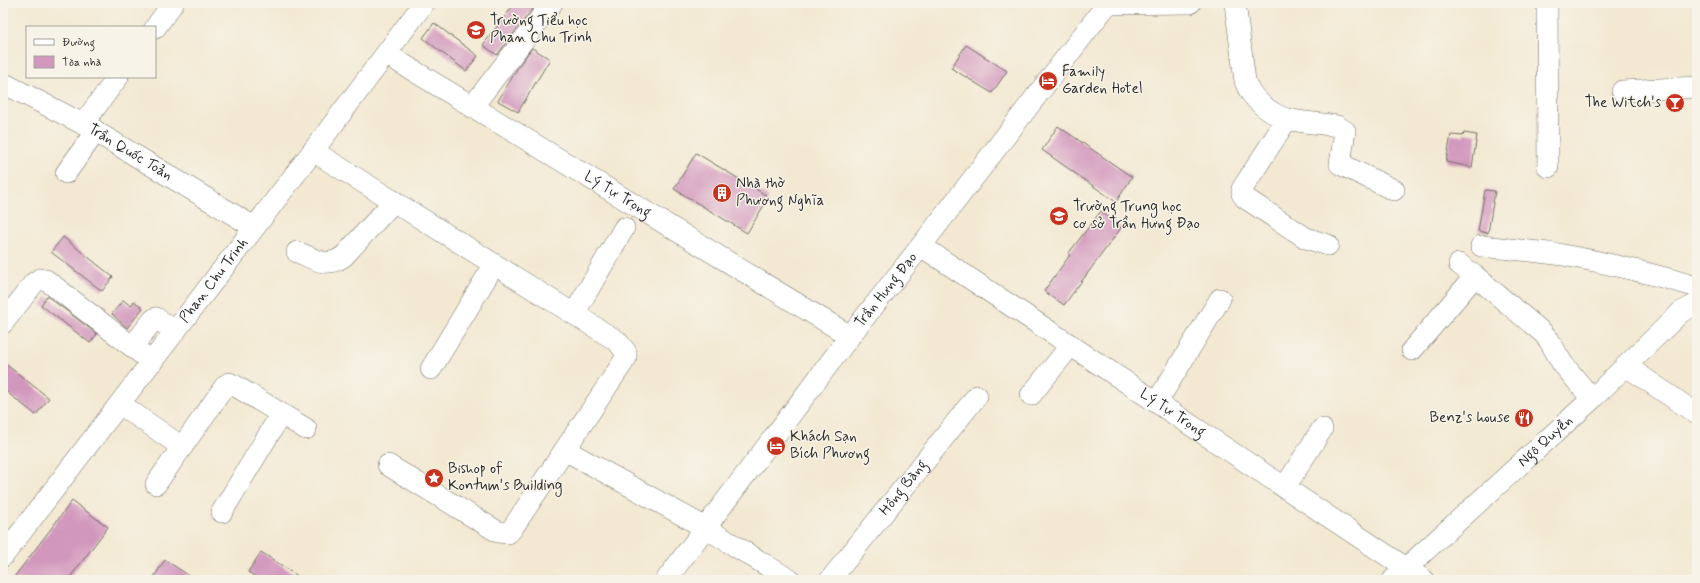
<svg xmlns="http://www.w3.org/2000/svg" width="1700" height="583" viewBox="0 0 1700 583" font-family="Mynerve,sans-serif">
	<rect width="100%" height="100%" fill="#f7f3e8"/>
	<filter id="ink" filterUnits="userSpaceOnUse"><feTurbulence type="fractalNoise" baseFrequency=".025" numOctaves="2"/><feDisplacementMap in="SourceGraphic" scale="8" xChannelSelector="R" yChannelSelector="G"/><feConvolveMatrix kernelMatrix="1 2 1 2 8 2 1 2 1" color-interpolation-filters="sRGB"/></filter>
	<filter id="wash" filterUnits="userSpaceOnUse"><feTurbulence type="fractalNoise" baseFrequency=".012" numOctaves="4" result="noise"/><feDisplacementMap in="SourceGraphic" scale="16" xChannelSelector="R" yChannelSelector="G"/><feGaussianBlur stdDeviation="0.9" result="paint"/><feColorMatrix in="noise" values="0 0 0 0 0 0 0 0 0 0 0 0 0 0 0 0 0 1.4 0 .05"/><feComposite in="paint" operator="in"/></filter>
	<g filter="url(#wash)">
		<rect width="100%" height="100%" fill="#f3e9d3"/>
		<g id="blocks">
			<!-- building -->
			<path fill="#d297bd" d="M 515,3 L 537,3 L 497,55 L 483,45 Z
				M 434,23 L 478,56 L 466,71 L 423,38 Z
				M 966,45 L 1007,71 L 992,93 L 951,68 Z
				M 532,48 L 550,59 L 518,112 L 498,101 L 520,64 Z
				M 1058,126 L 1132,177 L 1116,202 L 1042,150 Z
				M 1464,133 L 1477,135 L 1472,167 L 1446,162 L 1451,135 L 1463,136 Z
				M 696,153 L 769,197 L 747,233 L 674,189 Z
				M 1485,190 L 1495,191 L 1488,233 L 1478,231 Z
				M 1101,211 L 1121,228 L 1064,305 L 1044,291 L 1070,255 L 1068,254 Z
				M 63,237 L 113,277 L 102,291 L 51,252 Z
				M 47,296 L 97,334 L 90,343 L 41,305 Z
				M 123,300 L 131,306 L 134,301 L 143,308 L 127,328 L 112,314 Z
				M 3,362 L 49,398 L 36,415 L 3,389 Z
				M 72,501 L 108,527 L 68,580 L 12,580 Z
				M 261,552 L 304,580 L 261,580 L 248,572 Z
				M 165,560 L 196,580 L 152,580 Z"/>
		</g>
	</g>
	<g filter="url(#ink)">
		<use href="#blocks" fill-opacity="0" stroke="#716e66" stroke-width="1"/>
		<g fill="none" stroke-linecap="round" stroke-linejoin="round">
			<!-- minor casing -->
			<g stroke="#716e66" stroke-width="22">
				<g id="minor">
					<path d="M 1102,3 L 1107,4 L 1190,3"/>
					<path d="M 1235,3 L 1245,81 C 1250,98 1270,114 1287,119 C 1303,123 1321,123 1337,126 L 1345,131 L 1340,164 L 1394,190"/>
					<path d="M 1547,3 L 1548,167"/>
					<path d="M 155,28 L 173,3"/>
					<path id="s1" d="M 386,54 L 850,336"/>
					<path id="s2" d="M 3,83 L 83,124 L 254,227"/>
					<path d="M 1622,91 L 1697,87"/>
					<path d="M 472,107 L 552,3"/>
					<path d="M 1287,119 L 1242,189 L 1242,194 L 1245,198 L 1306,238 L 1328,245"/>
					<path d="M 83,124 L 118,77"/>
					<path d="M 313,151 L 617,341 L 626,352 L 626,358 L 512,529 L 508,533 L 498,532 L 388,465"/>
					<path d="M 66,173 L 96,131"/>
					<path id="s3" d="M 921,246 L 1424,580"/>
					<path d="M 1481,246 C 1508,249 1536,251 1563,255 C 1609,263 1653,274 1697,287"/>
					<path d="M 297,252 C 316,259 326,269 344,256 L 394,201"/>
					<path d="M 1459,264 L 1475,276 L 1543,333 L 1549,340 L 1562,363 L 1592,399"/>
					<path d="M 574,314 L 624,228"/>
					<path d="M 3,323 L 34,283 L 40,279 L 46,280 L 152,362"/>
					<path d="M 133,346 L 153,320 L 156,318 L 175,331"/>
					<path d="M 1412,350 L 1475,276"/>
					<path d="M 1626,366 L 1697,414"/>
					<path d="M 431,369 L 494,265"/>
					<path d="M 1031,395 L 1071,345"/>
					<path d="M 1157,402 L 1220,299"/>
					<path d="M 120,404 L 182,447"/>
					<path d="M 565,450 L 706,528 L 790,580"/>
					<path d="M 156,484 L 225,386 L 229,383 L 234,385 L 306,429"/>
					<path d="M 1285,487 L 1322,429"/>
					<path d="M 222,512 L 281,414"/>
					<path id="s4" d="M 3,556 L 313,151 L 424,3"/>
					<path id="s5" d="M 666,580 L 850,336 L 921,246 L 1108,3"/>
					<path id="s6" d="M 830,580 L 977,396"/>
					<path id="s7" d="M 1393,580 L 1592,399 L 1681,312 L 1697,304"/>
				</g>
			</g>
			<!-- minor -->
			<use href="#minor" stroke="#fff" stroke-width="21"/>
		</g>
	</g>
	<!-- icons -->
	<defs>
		<g id="school-disc" transform="scale(1)"><circle r="9.5" fill="#c8321e" stroke="#f7f3e8"/><path d="M0-5L7-2L0 1L-7-2ZM-4 1L0 2.5L4 1V4Q0 6-4 4Z" fill="#fff"/></g>
		<g id="hotel-disc" transform="scale(1)"><circle r="9.5" fill="#c8321e" stroke="#f7f3e8"/><path d="M-6-4.5h1.5V1H6V5H4.5V3h-9V5H-6ZM-4 0a1.8 1.8 0 1 1 3.6 0ZM.5 0V-2.5h3Q6-2.5 6 0Z" fill="#fff"/></g>
		<g id="bar-disc" transform="scale(1)"><circle r="9.5" fill="#c8321e" stroke="#f7f3e8"/><path d="M-6-5H6L.8 .8V4.5H3.5V6h-7V4.5H-.8V.8Z" fill="#fff"/></g>
		<g id="building-disc" transform="scale(1)"><circle r="9.5" fill="#c8321e" stroke="#f7f3e8"/><path d="M-4-6H4V6H1V3H-1V6H-4ZM-2.5-4.3h1.7v1.8h-1.7ZM.8-4.3h1.7v1.8H.8ZM-2.5-1h1.7V.8h-1.7ZM.8-1h1.7V.8H.8Z" fill="#fff"/></g>
		<g id="restaurant-disc" transform="scale(1)"><circle r="9.5" fill="#c8321e" stroke="#f7f3e8"/><path d="M-5-6h1v4h1v-4h1v4h1v-4h1v5L-1.5 .5V6h-2V.5L-5-1ZM5-6V6H3V1.5H1.5Q1.5-4 5-6Z" fill="#fff"/></g>
		<g id="sight-disc" transform="scale(1)"><circle r="9.5" fill="#c8321e" stroke="#f7f3e8"/><path d="M0-6L1.8-2.2L6-1.7L2.9 1.2L3.7 5.4L0 3.3L-3.7 5.4L-2.9 1.2L-6-1.7L-1.8-2.2Z" fill="#fff"/></g>
	</defs>
	<g fill-rule="evenodd">
		<use href="#school-disc" x="476" y="30"/>
		<use href="#hotel-disc" x="1048" y="81"/>
		<use href="#bar-disc" x="1675" y="103"/>
		<use href="#building-disc" x="722" y="193"/>
		<use href="#school-disc" x="1059" y="216"/>
		<use href="#restaurant-disc" x="1524" y="418"/>
		<use href="#hotel-disc" x="776" y="446"/>
		<use href="#sight-disc" x="434" y="478"/>
	</g>
	<g text-anchor="middle" dominant-baseline="central" stroke-width="3" stroke-linejoin="round" paint-order="stroke">
		<!-- poi labels -->
		<g font-size="15" fill="#2b2b2b" stroke="#f7f3e8" text-anchor="start">
			<text x="490" y="21">Trường Tiểu học<tspan x="490" dy="17">Phan Chu Trinh</tspan></text>
			<text x="1062" y="72">Family<tspan x="1062" dy="17">Garden Hotel</tspan></text>
			<text x="1661" y="103" text-anchor="end">The Witch's</text>
			<text x="736" y="184">Nhà thờ<tspan x="736" dy="17">Phương Nghĩa</tspan></text>
			<text x="1073" y="207">Trường Trung học<tspan x="1073" dy="17">cơ sở Trần Hưng Đạo</tspan></text>
			<text x="1510" y="418" text-anchor="end">Benz's house</text>
			<text x="790" y="437">Khách Sạn<tspan x="790" dy="17">Bích Phương</tspan></text>
			<text x="448" y="469">Bishop of<tspan x="448" dy="17">Kontum's Building</tspan></text>
		</g>
		<!-- street labels -->
		<g font-size="15" fill="#2b2b2b" stroke="#f7f3e8">
			<text stroke="none"><textPath href="#s2" startOffset="145">Trần Quốc Toản</textPath></text>
			<text stroke="none"><textPath href="#s1" startOffset="271">Lý Tự Trọng</textPath></text>
			<text stroke="none"><textPath href="#s4" startOffset="347">Phan Chu Trinh</textPath></text>
			<text stroke="none"><textPath href="#s5" startOffset="364">Trần Hưng Đạo</textPath></text>
			<text stroke="none"><textPath href="#s3" startOffset="302">Lý Tự Trọng</textPath></text>
			<text stroke="none"><textPath href="#s7" startOffset="206">Ngô Quyền</textPath></text>
			<text stroke="none"><textPath href="#s6" startOffset="118">Hồng Bàng</textPath></text>
		</g>
	</g>
	<!-- margin -->
	<rect width="1700" height="583" fill="none" stroke="#f7f3e8" stroke-width="16"/>
	<!-- legend -->
	<rect x="26" y="26" width="130" height="52" fill="#f7f3e8" stroke="#a5a39c"/>
	<rect x="34" y="39" width="20" height="6" fill="#ffffff" stroke="#a5a39c"/>
	<text x="62" y="46" font-size="12" fill="#2b2b2b">Đường</text>
	<rect x="34" y="56" width="20" height="12" fill="#d297bd" stroke="#a5a39c"/>
	<text x="62" y="66" font-size="12" fill="#2b2b2b">Tòa nhà</text>
</svg>
